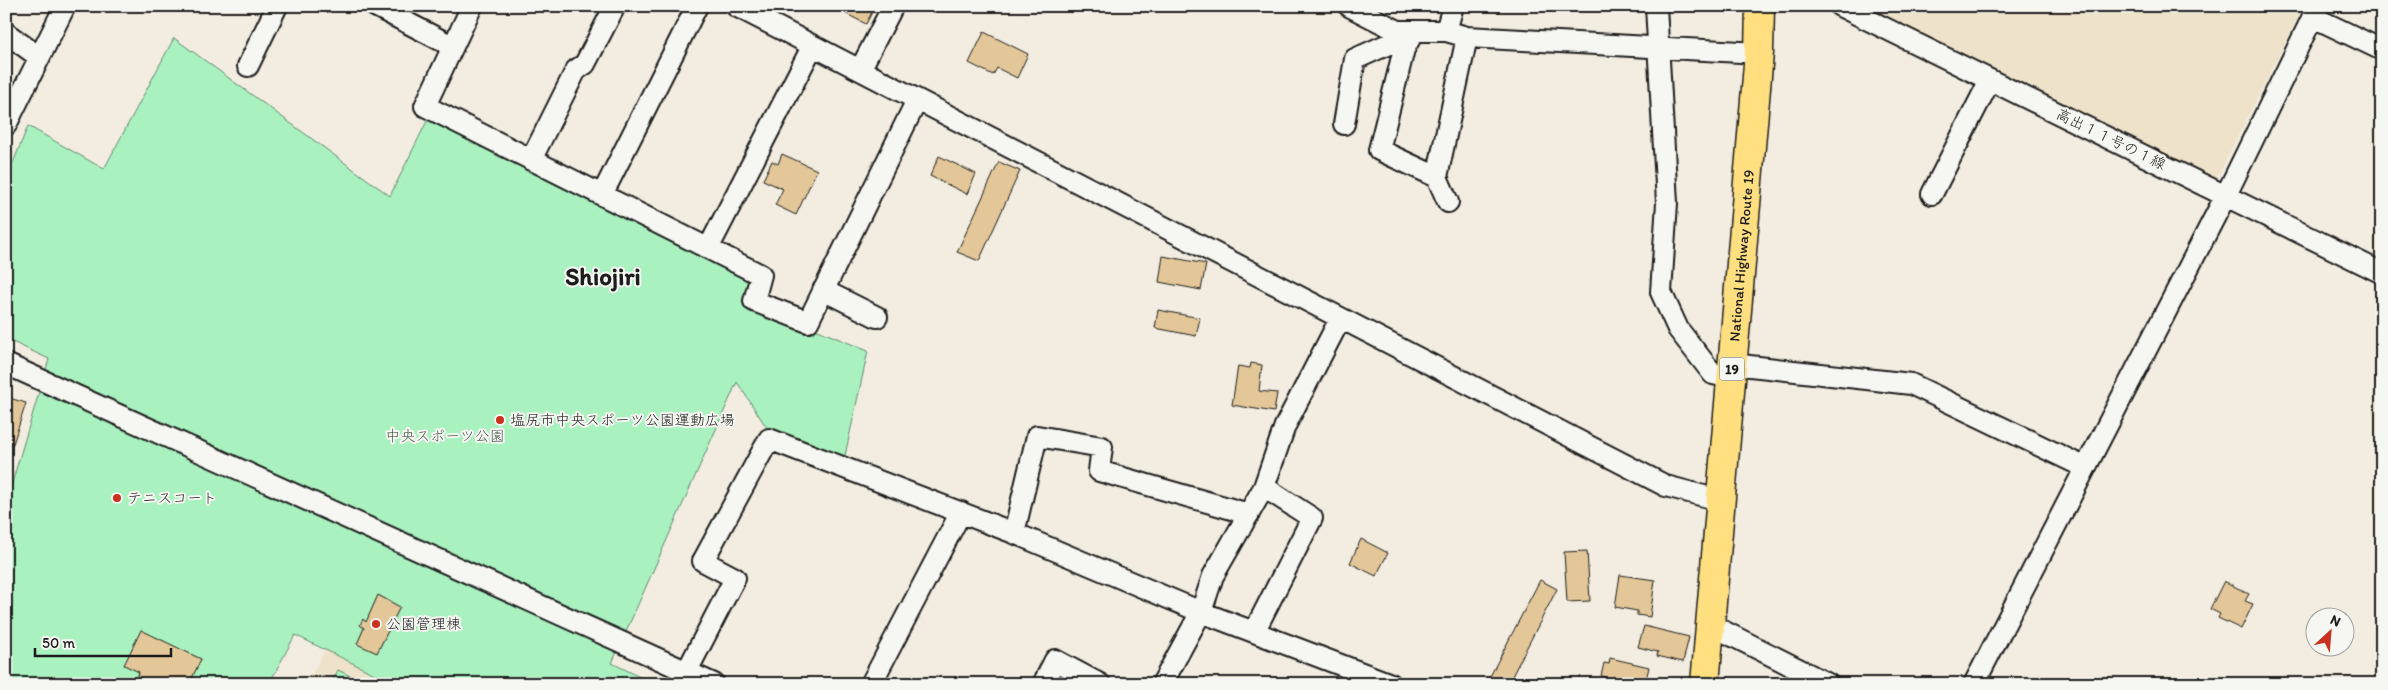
<svg xmlns="http://www.w3.org/2000/svg" width="2388" height="690" viewBox="0 0 2388 690" font-family="Itim,'Klee One',sans-serif">
	<rect width="100%" height="100%" fill="#f2ede0"/>
	<filter id="ink" filterUnits="userSpaceOnUse"><feTurbulence type="fractalNoise" baseFrequency=".02" numOctaves="2"/><feDisplacementMap in="SourceGraphic" scale="10" xChannelSelector="R" yChannelSelector="G"/><feConvolveMatrix kernelMatrix="1 2 1 2 8 2 1 2 1" color-interpolation-filters="sRGB"/></filter>
	<g filter="url(#ink)">
		<!-- built -->
		<path fill="#eee2ca" d="M 1864,6 L 2304,6 L 2216,180 Z
			M 325,650 L 393,684 L 307,684 Z"/>
		<!-- green -->
		<path fill="#a9f2c0" stroke="#62876e" d="M 174,38 L 390,196 L 427,121 L 440,120 L 751,274 L 746,300 L 868,351 L 844,460 L 769,431 L 737,382 L 612,663 L 654,684 L 395,684 L 295,635 L 269,684 L 6,684 L 6,503 L 49,359 L 6,339 L 6,180 L 28,126 L 104,169 Z
			M 338,670 L 367,684 L 331,684 Z"/>
		<!-- building -->
		<path fill="#e3c798" stroke="#1c1c1c" d="M 831,6 L 875,6 L 866,24 Z
			M 984,32 L 1028,54 L 1017,78 L 997,68 L 993,75 L 969,63 Z
			M 782,154 L 817,170 L 796,215 L 775,205 L 783,189 L 763,180 L 772,161 L 778,164 Z
			M 939,156 L 976,174 L 967,194 L 930,176 Z
			M 999,162 L 1020,171 L 979,261 L 957,252 Z
			M 1163,256 L 1206,264 L 1201,290 L 1159,282 Z
			M 1158,310 L 1200,318 L 1196,336 L 1155,328 Z
			M 1251,363 L 1262,365 L 1259,391 L 1277,393 L 1274,412 L 1232,405 L 1238,366 L 1250,368 Z
			M 6,397 L 26,403 L 13,444 L 6,442 Z
			M 1361,539 L 1388,553 L 1376,576 L 1350,563 Z
			M 1587,551 L 1590,601 L 1567,602 L 1564,552 Z
			M 1620,575 L 1655,580 L 1650,617 L 1637,615 L 1637,611 L 1615,607 Z
			M 1540,580 L 1557,589 L 1508,684 L 1486,684 Z
			M 2224,581 L 2249,594 L 2245,601 L 2253,604 L 2241,629 L 2218,618 L 2220,614 L 2210,609 Z
			M 378,595 L 400,607 L 377,653 L 357,644 L 364,628 L 360,625 L 363,619 L 366,622 Z
			M 1644,626 L 1689,637 L 1683,662 L 1657,656 L 1658,652 L 1638,647 Z
			M 141,630 L 201,659 L 192,678 L 205,684 L 134,684 L 139,672 L 124,665 Z
			M 1610,658 L 1649,667 L 1645,684 L 1603,684 L 1605,677 L 1601,676 L 1604,663 L 1609,664 Z"/>
		<g fill="none" stroke-linecap="round" stroke-linejoin="round">
			<!-- minor casing -->
			<g stroke="#1c1c1c" stroke-width="24">
				<path id="minor" d="M 375,6 L 452,46
					M 472,6 L 425,106 L 761,275 L 754,301 L 808,322 L 917,100
					M 736,6 L 1666,486 L 1719,500
					M 1349,6 L 1398,31 L 1446,31 L 1467,37 L 1759,53
					M 1656,6 L 1667,203 L 1661,292 L 1678,329 L 1713,374 L 1731,378
					M 1840,6 L 2382,273
					M 2313,17 L 2382,50
					M 1446,31 L 1453,6
					M 6,33 L 39,57
					M 1413,33 L 1404,49 L 1379,150 L 1437,177 L 1467,37
					M 248,66 L 277,6
					M 860,70 L 893,6
					M 1344,124 L 1355,59 L 1413,33
					M 6,125 L 65,6
					M 531,160 L 576,70 L 585,64 L 615,6
					M 1437,177 L 1448,202
					M 1932,194 L 1990,80
					M 602,195 L 697,6
					M 709,247 L 812,47
					M 823,290 L 877,317
					M 6,364 L 714,684
					M 1732,364 L 1911,384 L 2084,467
					M 1014,533 L 1037,436 L 1102,447 L 1099,471 L 1249,514
					M 1709,624 L 1828,684
					M 1254,632 L 1312,518 L 1264,487
					M 687,671 L 735,578 L 703,561 L 769,439 L 1014,533 L 1201,612 L 1391,684
					M 871,684 L 961,512
					M 1043,684 L 1055,660 L 1100,684
					M 1162,684 L 1201,612 L 1213,576 L 1264,487 L 1285,426 L 1340,319
					M 1974,684 L 2226,195 L 2318,6"/>
			</g>
			<!-- highway casing -->
			<g stroke="#1c1c1c" stroke-width="31">
				<g id="highway">
					<path id="s1" d="M 1705,684 L 1759,53 L 1760,6"/>
				</g>
			</g>
			<!-- minor -->
			<use href="#minor" stroke="#f6f6f2" stroke-width="20"/>
			<!-- highway -->
			<use href="#highway" stroke="#ffdf80" stroke-width="28"/>
		</g>
	</g>
	<!-- markers -->
	<g fill="#c8321e" stroke="#f6f6f2" stroke-width="2">
		<circle cx="500" cy="420" r="5"/>
		<circle cx="117" cy="498" r="5"/>
		<circle cx="376" cy="624" r="5"/>
	</g>
	<g text-anchor="middle" dominant-baseline="central" stroke-width="4" stroke-linejoin="round" paint-order="stroke">
		<!-- shield labels -->
		<rect fill="#f6f6f2" stroke="#5d5d5c" stroke-width="1" x="1719.5" y="357.5" width="25" height="23" rx="4"/>
		<g font-size="14" font-weight="bold" fill="#1c1c1c">
			<text x="1732" y="369">19</text>
		</g>
		<!-- street labels -->
		<g font-size="15" fill="#1c1c1c" stroke="#f6f6f2">
			<text transform="translate(2111 139) rotate(26)">高出１１号の１線</text>
			<text stroke="none"><textPath href="#s1" startOffset="430">National Highway Route 19</textPath></text>
		</g>
		<!-- poi labels -->
		<g font-size="15" fill="#1c1c1c" stroke="#f6f6f2" text-anchor="start">
			<text x="510" y="420">塩尻市中央スポーツ公園運動広場</text>
			<text x="127" y="498">テニスコート</text>
			<text x="386" y="624">公園管理棟</text>
		</g>
		<!-- park labels -->
		<g font-size="15" fill="#465c4d" stroke="#f6f6f2">
			<text x="445" y="436">中央スポーツ公園</text>
		</g>
		<!-- town labels -->
		<g font-size="25" font-weight="bold" fill="#1c1c1c" stroke="#f6f6f2">
			<text x="603" y="276">Shiojiri</text>
		</g>
	</g>
	<!-- margin -->
	<rect width="2388" height="690" fill="none" stroke="#f6f6f2" stroke-width="25"/>
	<rect x="12" y="12" width="2363" height="665" fill="none" stroke="#1c1c1c" stroke-width="2" filter="url(#ink)"/>
	<!-- north arrow -->
	<g transform="translate(2330 632) rotate(26)"><circle r="24" fill="#f6f6f2" stroke="#9f9f9c"/>
	<path d="M0-4L9 19L0 12L-9 19Z" fill="#c8321e"/>
	<text y="-8" font-size="14" font-weight="bold" text-anchor="middle" fill="#1c1c1c">N</text>
	</g>
	<!-- scale -->
	<path d="M35 648v8h136v-8" fill="none" stroke="#1c1c1c" stroke-width="2.5"/>
	<text x="42" y="648" font-size="15" fill="#1c1c1c" stroke="#f6f6f2" stroke-width="4" paint-order="stroke">50 m</text>
</svg>
